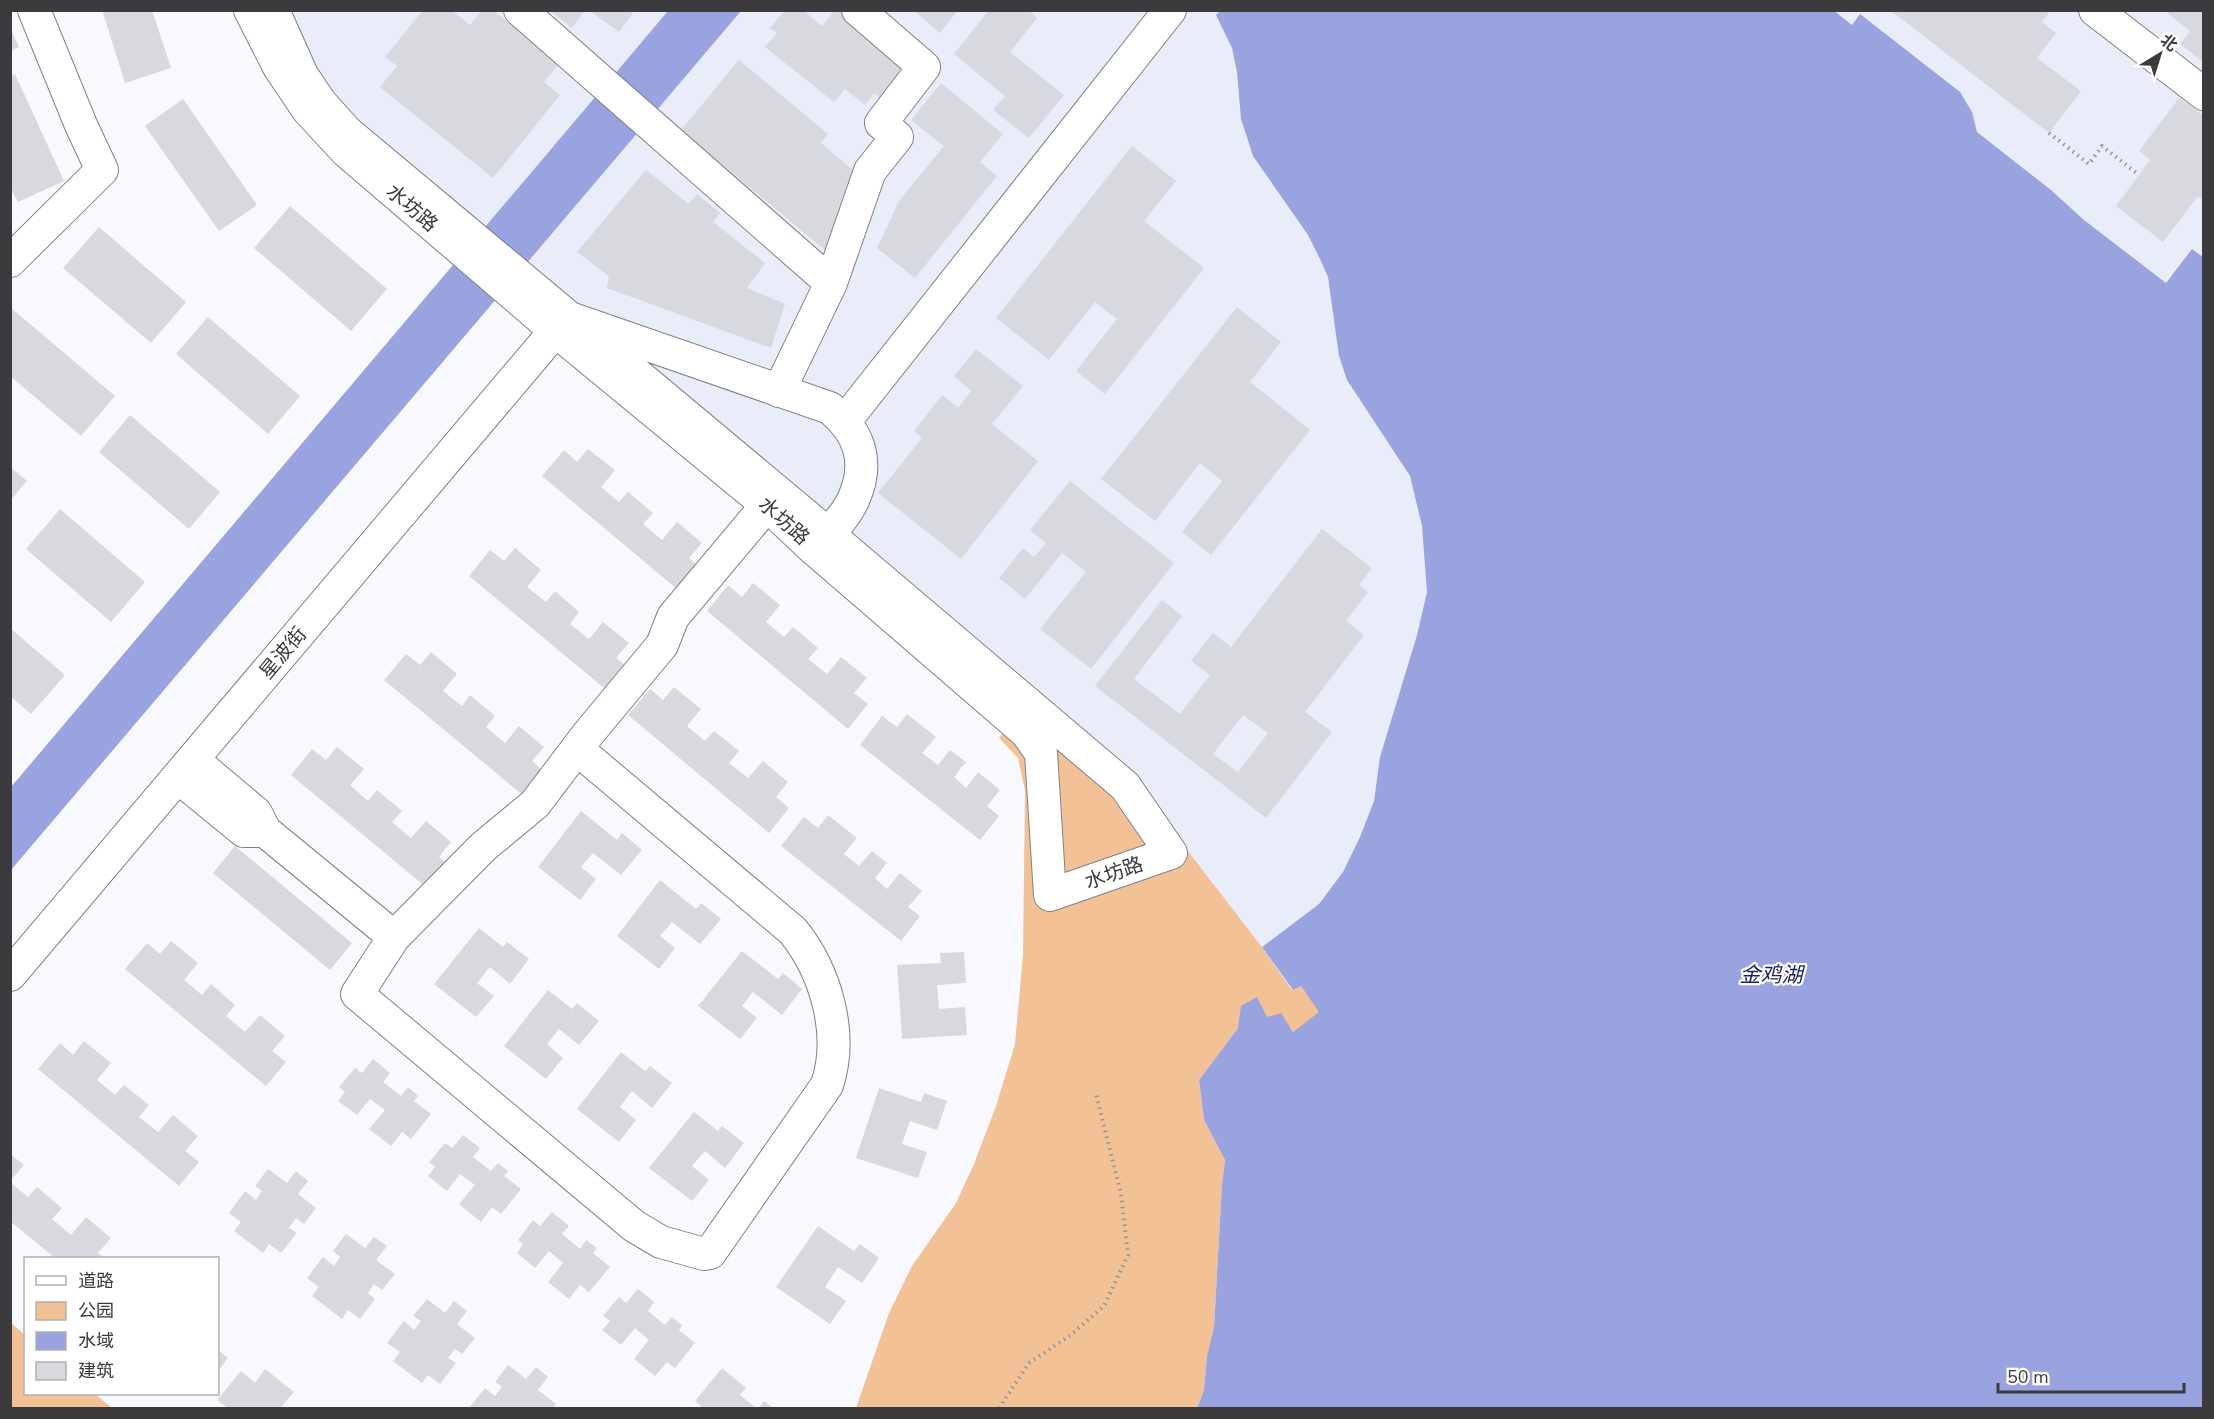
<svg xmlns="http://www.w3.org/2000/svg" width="2214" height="1419" viewBox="0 0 2214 1419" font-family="'Nunito Sans','Noto Sans SC',sans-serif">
	<rect width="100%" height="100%" fill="#f8f9ff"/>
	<!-- built -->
	<path fill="#e9ecf9" d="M 280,11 L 1220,11 L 1217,15 L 1232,48 L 1237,72 L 1241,119 L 1253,156 L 1308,235 L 1320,259 L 1328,277 L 1339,356 L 1347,380 L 1410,476 L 1422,526 L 1427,592 L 1417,635 L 1380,757 L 1374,801 L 1360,837 L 1343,872 L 1319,904 L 1262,947 L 1136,784 L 345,118 Z
		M 1833,11 L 2203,11 L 2203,257 L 2192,249 L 2166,283 L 2084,220 L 2051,190 L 1977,132 L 1972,112 L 1860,14 L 1852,25 Z"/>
	<!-- green -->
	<path fill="#f2c296" d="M 1033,694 L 1136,784 L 1262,947 L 1292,990 L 1301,986 L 1320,1012 L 1293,1032 L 1238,1028 L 1199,1080 L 1204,1120 L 1225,1160 L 1222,1184 L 1214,1327 L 1207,1357 L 1204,1390 L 1197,1408 L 856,1408 L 889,1313 L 912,1266 L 956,1203 L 974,1164 L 996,1106 L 1015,1044 L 1023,954 L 1025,791 L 1018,758 L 999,738 Z
		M 10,1322 L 25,1335 L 26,1394 L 95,1394 L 112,1408 L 11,1408 Z"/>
	<!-- water -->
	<path fill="#98a3e0" d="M 668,11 L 741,11 L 11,870 L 11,787 Z
		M 1220,11 L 1833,10 L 1852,25 L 1860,14 L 1960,92 L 1972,112 L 1977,132 L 2051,190 L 2084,220 L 2166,283 L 2192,249 L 2203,257 L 2203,1408 L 1197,1408 L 1204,1390 L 1207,1356 L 1214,1327 L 1222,1184 L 1225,1160 L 1204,1120 L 1199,1080 L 1238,1028 L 1241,1006 L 1257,997 L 1267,1017 L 1281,1013 L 1293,1032 L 1319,1012 L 1301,986 L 1293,990 L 1262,947 L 1319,904 L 1343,872 L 1360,837 L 1374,801 L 1380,757 L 1417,635 L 1427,592 L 1422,526 L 1410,476 L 1347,380 L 1339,356 L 1328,277 L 1320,259 L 1308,235 L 1253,156 L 1241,119 L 1237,72 L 1232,48 L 1216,15 Z"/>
	<!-- building -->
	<path fill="#d8d9de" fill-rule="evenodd" d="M 102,10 L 152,10 L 171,68 L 125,83 Z
		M 423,10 L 451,10 L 470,25 L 482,10 L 493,10 L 559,64 L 544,82 L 560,95 L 493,178 L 380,87 L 397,66 L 385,57 Z
		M 549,10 L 585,10 L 572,28 Z
		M 589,10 L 635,10 L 619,32 Z
		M 785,10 L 803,10 L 822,26 L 835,10 L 845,10 L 919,70 L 890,106 L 874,93 L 865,105 L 845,89 L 834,102 L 765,47 L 777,33 L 770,28 Z
		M 913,10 L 958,10 L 940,33 Z
		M 989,10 L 1028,10 L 1037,18 L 1010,52 L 1064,95 L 1029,138 L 993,110 L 1005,96 L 954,54 Z
		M 1890,10 L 2051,10 L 2042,22 L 2056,33 L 2037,58 L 2081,91 L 2049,133 Z
		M 2164,10 L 2204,10 L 2202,61 L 2180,44 L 2190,31 Z
		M 10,27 L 19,47 L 10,51 Z
		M 739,60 L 828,134 L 821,143 L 860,176 L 826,251 L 681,130 Z
		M 15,74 L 64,181 L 18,202 L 10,187 L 10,76 Z
		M 941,83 L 1003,134 L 980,162 L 997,176 L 915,278 L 877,248 L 899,201 L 944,146 L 911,120 Z
		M 2179,98 L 2204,116 L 2204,201 L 2198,196 L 2163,242 L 2116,206 L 2150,160 L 2139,151 Z
		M 183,99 L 257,205 L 219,231 L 145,126 Z
		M 1132,146 L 1176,181 L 1144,221 L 1204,268 L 1105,394 L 1076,371 L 1117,319 L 1095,302 L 1049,360 L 996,318 Z
		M 646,170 L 689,204 L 697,194 L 720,213 L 713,222 L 765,263 L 747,288 L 785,304 L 771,348 L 607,288 L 609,276 L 577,252 Z
		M 290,206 L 387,289 L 351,331 L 254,248 Z
		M 99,227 L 186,302 L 151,343 L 63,268 Z
		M 10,307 L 115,396 L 81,436 L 10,376 Z
		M 1237,307 L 1281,342 L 1250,382 L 1310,430 L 1211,555 L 1182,532 L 1222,481 L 1200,463 L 1155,521 L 1101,479 Z
		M 208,317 L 300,396 L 268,434 L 176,354 Z
		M 976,349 L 1023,386 L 992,424 L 1038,461 L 961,559 L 878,493 L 922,438 L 914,431 L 942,395 L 958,408 L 971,391 L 954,376 Z
		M 130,415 L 220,492 L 189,529 L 99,452 Z
		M 588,449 L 615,470 L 601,487 L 619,502 L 628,492 L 653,513 L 643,524 L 662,540 L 677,522 L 702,543 L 689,558 L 703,570 L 683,594 L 542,476 L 564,450 L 577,462 Z
		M 10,467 L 27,481 L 10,501 Z
		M 1070,481 L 1174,563 L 1091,669 L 1040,629 L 1086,572 L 1062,553 L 1025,599 L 999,578 L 1023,548 L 1034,557 L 1046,543 L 1030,530 Z
		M 60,509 L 145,582 L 111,622 L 26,549 Z
		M 1322,529 L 1372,568 L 1359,585 L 1368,592 L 1346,621 L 1364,635 L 1305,712 L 1332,732 L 1266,818 L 1095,686 L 1162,600 L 1182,616 L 1134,679 L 1180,714 L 1210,675 L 1191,661 L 1213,633 L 1231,647 ZM 1243,715 L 1268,733 L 1238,772 L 1213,754 Z
		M 515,548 L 541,570 L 527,587 L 546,602 L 555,591 L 579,612 L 570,624 L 589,639 L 603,622 L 629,643 L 616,658 L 630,669 L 610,693 L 469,576 L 490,550 L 504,561 Z
		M 753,583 L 780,605 L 766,622 L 784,637 L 793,627 L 818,648 L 808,659 L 827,674 L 841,657 L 867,678 L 854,693 L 868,704 L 848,729 L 707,611 L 728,585 L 742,597 Z
		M 10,628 L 65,675 L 31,714 L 10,696 Z
		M 431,652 L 457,674 L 443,691 L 462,706 L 470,695 L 495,716 L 486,727 L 505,743 L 519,726 L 544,747 L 532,761 L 546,773 L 525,797 L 384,680 L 406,654 L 420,665 Z
		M 674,687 L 701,709 L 687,726 L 705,741 L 714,731 L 739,751 L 729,763 L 748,778 L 763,761 L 788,782 L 776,797 L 789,808 L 769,833 L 628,715 L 650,689 L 663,700 Z
		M 907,714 L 936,737 L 922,753 L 938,765 L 950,750 L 966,762 L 954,777 L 966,788 L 978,772 L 1000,790 L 987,806 L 999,816 L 980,840 L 860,745 L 882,716 L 897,727 Z
		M 337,747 L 364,769 L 350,785 L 368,801 L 377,790 L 402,811 L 392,822 L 411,838 L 426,821 L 451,842 L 439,857 L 452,868 L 432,892 L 291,775 L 312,749 L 326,760 Z
		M 581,811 L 617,840 L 622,833 L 642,850 L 621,875 L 593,853 L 581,867 L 596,879 L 580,900 L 538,867 Z
		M 828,815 L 857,838 L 844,854 L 859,866 L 872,851 L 887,863 L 875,878 L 887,889 L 900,873 L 922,891 L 908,907 L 920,916 L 901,941 L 781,846 L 804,817 L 818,828 Z
		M 235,846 L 352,943 L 330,970 L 213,873 Z
		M 660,880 L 696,909 L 701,903 L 721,919 L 700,944 L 672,922 L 660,936 L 675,948 L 659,969 L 617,936 Z
		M 479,928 L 503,947 L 507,942 L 529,959 L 510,984 L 490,967 L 477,983 L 494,996 L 476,1017 L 434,984 Z
		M 171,941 L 198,963 L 184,980 L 202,995 L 211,984 L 235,1005 L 226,1016 L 245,1032 L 260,1015 L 285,1036 L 272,1051 L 286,1062 L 266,1086 L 125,969 L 147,943 L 160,954 Z
		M 742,951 L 778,979 L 783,973 L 802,989 L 782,1015 L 753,992 L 742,1006 L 757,1018 L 740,1039 L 698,1006 Z
		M 964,952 L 966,983 L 937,985 L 939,1009 L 965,1007 L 967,1035 L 902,1039 L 897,965 L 941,963 L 940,953 Z
		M 548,990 L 572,1009 L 577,1003 L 599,1021 L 579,1045 L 559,1029 L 547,1044 L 563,1058 L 546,1079 L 504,1046 Z
		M 84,1041 L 111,1063 L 97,1080 L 115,1095 L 124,1085 L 149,1105 L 139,1117 L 158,1132 L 173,1115 L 198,1136 L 185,1151 L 199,1162 L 179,1186 L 38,1069 L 60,1043 L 73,1055 Z
		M 621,1052 L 645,1071 L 650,1066 L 672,1083 L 652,1108 L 632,1091 L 620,1107 L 636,1120 L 619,1142 L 577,1109 Z
		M 373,1059 L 390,1073 L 383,1082 L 401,1096 L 408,1087 L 418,1096 L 414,1101 L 431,1114 L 411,1139 L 402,1132 L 391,1146 L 369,1129 L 385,1110 L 370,1099 L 357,1115 L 338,1101 L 345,1092 L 339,1087 L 355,1068 L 362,1073 Z
		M 879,1088 L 921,1102 L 924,1093 L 947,1101 L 937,1130 L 910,1121 L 902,1144 L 927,1152 L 918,1178 L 856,1158 Z
		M 694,1112 L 718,1131 L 722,1126 L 744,1143 L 725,1168 L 705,1151 L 692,1166 L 709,1180 L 692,1201 L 649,1168 Z
		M 463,1135 L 480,1148 L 473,1157 L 491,1171 L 498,1163 L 508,1171 L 504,1176 L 521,1189 L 501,1214 L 492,1207 L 481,1222 L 459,1204 L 475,1185 L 460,1174 L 447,1191 L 428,1176 L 435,1167 L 429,1162 L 445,1143 L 452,1148 Z
		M 10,1154 L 24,1165 L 10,1181 Z
		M 268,1169 L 287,1183 L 296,1171 L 308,1181 L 298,1194 L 316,1208 L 304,1224 L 296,1218 L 289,1228 L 297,1233 L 281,1253 L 269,1244 L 263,1253 L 234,1231 L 241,1222 L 229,1213 L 245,1191 L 256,1200 L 262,1191 L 255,1186 Z
		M 10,1182 L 28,1197 L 37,1187 L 62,1208 L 52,1219 L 71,1235 L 86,1217 L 111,1238 L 98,1253 L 105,1258 L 55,1258 L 10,1221 Z
		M 552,1212 L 569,1226 L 562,1234 L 580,1249 L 586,1240 L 597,1248 L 593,1253 L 610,1267 L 589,1292 L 580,1285 L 569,1299 L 548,1282 L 563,1263 L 549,1251 L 535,1268 L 517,1253 L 523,1244 L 518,1240 L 533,1220 L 540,1226 Z
		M 818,1226 L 854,1251 L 860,1244 L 879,1258 L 862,1283 L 838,1267 L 825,1287 L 846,1301 L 830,1324 L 776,1287 Z
		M 346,1234 L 365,1248 L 374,1237 L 387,1246 L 376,1260 L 395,1274 L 382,1290 L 374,1284 L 368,1293 L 375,1299 L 360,1319 L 348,1310 L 342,1319 L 312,1296 L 319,1287 L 307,1278 L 323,1257 L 334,1266 L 340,1257 L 333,1251 Z
		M 638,1289 L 654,1302 L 648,1311 L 665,1325 L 672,1317 L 682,1325 L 679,1330 L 695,1343 L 675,1368 L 667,1362 L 655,1376 L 634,1359 L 649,1340 L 635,1328 L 621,1345 L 602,1330 L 610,1321 L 603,1316 L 619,1297 L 626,1303 Z
		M 427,1299 L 445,1313 L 454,1301 L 467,1311 L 457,1324 L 475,1338 L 462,1354 L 455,1349 L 448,1358 L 456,1363 L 440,1384 L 428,1375 L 422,1383 L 393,1361 L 400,1352 L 387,1343 L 404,1321 L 414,1330 L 421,1321 L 413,1316 Z
		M 218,1350 L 228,1358 L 218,1371 Z
		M 508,1365 L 526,1379 L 536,1367 L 548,1377 L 538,1390 L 556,1404 L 553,1408 L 469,1408 L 485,1388 L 495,1396 L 502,1387 L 495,1382 Z
		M 722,1368 L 746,1388 L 740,1395 L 756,1408 L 699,1408 L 701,1406 L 695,1401 Z
		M 265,1369 L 294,1392 L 280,1408 L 228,1408 L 217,1400 L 241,1371 L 255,1383 Z
		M 764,1401 L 773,1408 L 759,1408 Z"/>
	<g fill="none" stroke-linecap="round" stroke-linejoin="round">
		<!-- minor casing -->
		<g stroke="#7f8085" stroke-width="34">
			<path id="minor" d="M 250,10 L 279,67 L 308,110 L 346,151 L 556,331 L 767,505 L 815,550 L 1027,733 L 1041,753 L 1050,895 L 1171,853 L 1125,786 L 828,534 L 347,132 L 320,102 L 302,75 L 273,10
				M 520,10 L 831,283 L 779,391
				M 2095,10 L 2204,94
				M 10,261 L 102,170 L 81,125 L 34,10
				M 831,283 L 870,171 L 897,137 L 881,123 L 924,67 L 858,10
				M 845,421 L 1170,10
				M 178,777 L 244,831 L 265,831 L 256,813 L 193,760
				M 265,831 L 394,937 L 483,847 L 535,804 L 588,734 L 662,645 L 673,617 L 767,505
				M 394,937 L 357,994 L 634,1226 L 661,1242 L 704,1254 L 710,1253 L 827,1085 C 844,1034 826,972 793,931 L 577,749
				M 10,975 L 567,317 L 830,408 C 859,432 870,461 854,498 C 846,517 828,534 815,550"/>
		</g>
		<!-- path -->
		<path stroke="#939498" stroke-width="4" stroke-dasharray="1.5 4.5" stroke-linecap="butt" d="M 2049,133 L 2089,164 L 2102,146 L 2139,175
			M 999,1408 L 1029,1363 L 1071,1335 L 1104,1306 L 1128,1255 L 1121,1194 L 1096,1094"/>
		<!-- minor -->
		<use href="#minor" stroke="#fff" stroke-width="32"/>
	</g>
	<g text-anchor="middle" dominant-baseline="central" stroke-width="4.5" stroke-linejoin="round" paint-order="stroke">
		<!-- street labels -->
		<g font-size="20" fill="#3b3b3e" stroke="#fff">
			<text transform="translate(412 208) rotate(41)">水坊路</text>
			<text transform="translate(784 521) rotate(42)">水坊路</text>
			<text transform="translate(283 653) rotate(-50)">星波街</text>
			<text transform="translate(1114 873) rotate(-19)">水坊路</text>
		</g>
		<!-- water labels -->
		<g font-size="21" font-style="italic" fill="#1f2066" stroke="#fff">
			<text x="1771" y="975">金鸡湖</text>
		</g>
	</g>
	<!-- border -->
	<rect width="2214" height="1419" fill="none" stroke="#3b3b3e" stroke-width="24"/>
	<!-- legend -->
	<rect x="24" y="1257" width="195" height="138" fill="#ffffff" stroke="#b1b1b2" stroke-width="1.5"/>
	<rect x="36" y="1276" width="30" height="9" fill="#ffffff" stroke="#b1b1b2" stroke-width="1.5"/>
	<text x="78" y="1287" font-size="18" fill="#3b3b3e">道路</text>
	<rect x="36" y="1302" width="30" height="18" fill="#f2c296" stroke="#b1b1b2" stroke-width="1.5"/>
	<text x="78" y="1317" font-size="18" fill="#3b3b3e">公园</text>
	<rect x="36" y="1332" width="30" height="18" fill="#98a3e0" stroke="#b1b1b2" stroke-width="1.5"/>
	<text x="78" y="1347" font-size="18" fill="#3b3b3e">水域</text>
	<rect x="36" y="1362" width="30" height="18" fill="#d8d9de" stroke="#b1b1b2" stroke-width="1.5"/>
	<text x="78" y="1377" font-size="18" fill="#3b3b3e">建筑</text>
	<!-- north arrow -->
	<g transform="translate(2160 54) rotate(38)" stroke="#ffffff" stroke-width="4.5" paint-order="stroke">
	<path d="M0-4.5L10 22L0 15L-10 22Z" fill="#3b3b3e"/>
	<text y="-9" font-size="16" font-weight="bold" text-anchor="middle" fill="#3b3b3e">北</text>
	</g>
	<!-- scale -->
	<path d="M1998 1383v9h186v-9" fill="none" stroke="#3b3b3e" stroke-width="3"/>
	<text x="2007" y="1383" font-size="18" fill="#3b3b3e" stroke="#ffffff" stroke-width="4.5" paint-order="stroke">50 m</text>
</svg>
